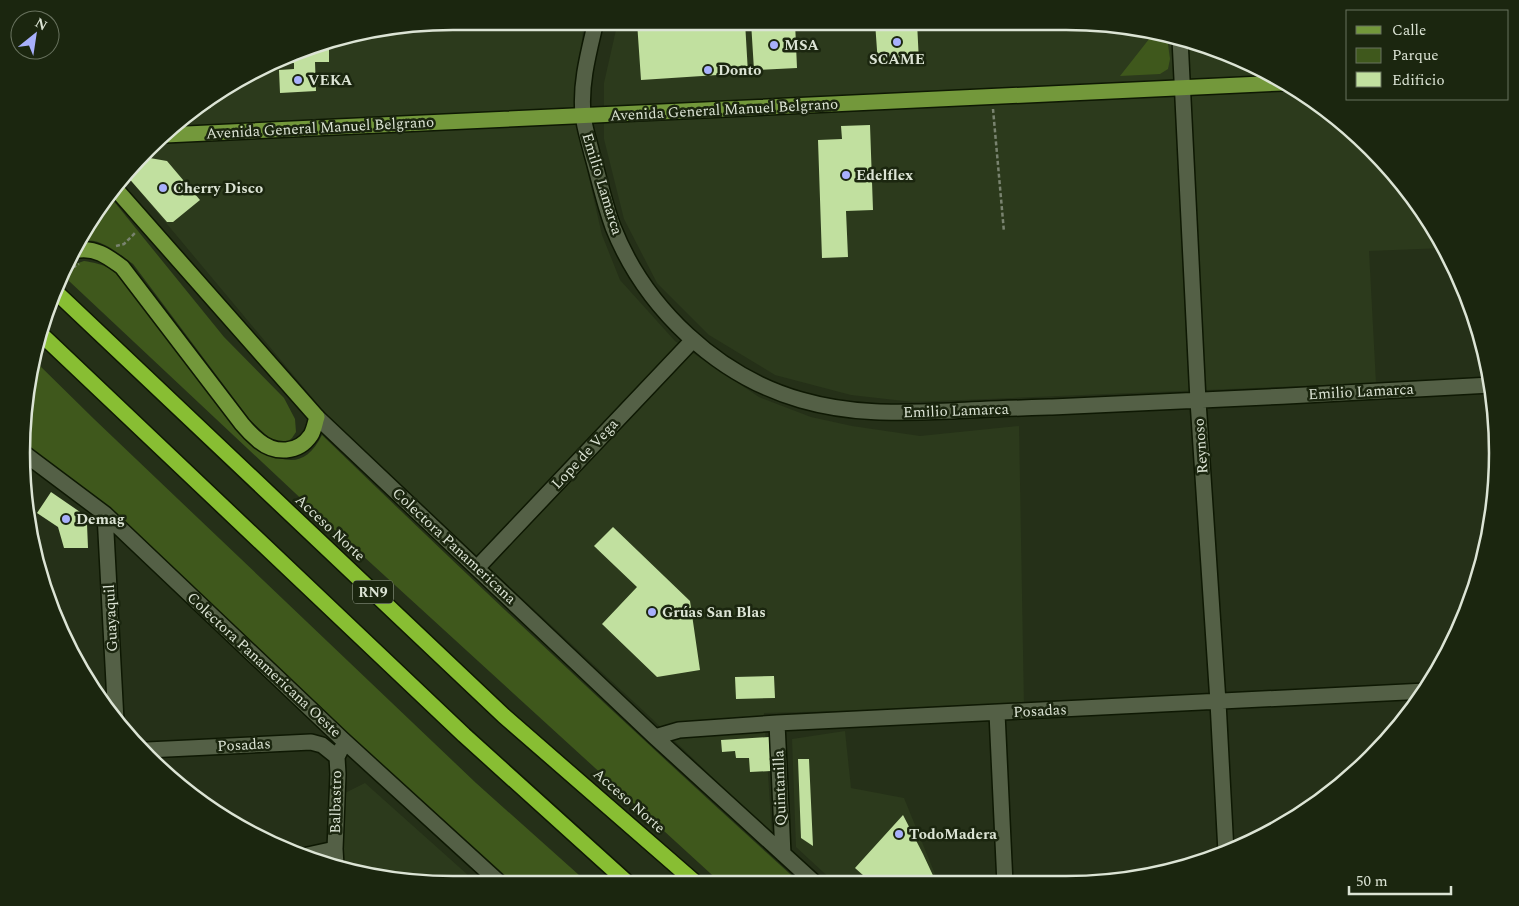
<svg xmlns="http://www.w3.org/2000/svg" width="1519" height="906" viewBox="0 0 1519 906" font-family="Spectral,serif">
	<rect width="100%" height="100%" fill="#253018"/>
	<!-- built -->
	<path fill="#2c3a1c" d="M 453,21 L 586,21 L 583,30 L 577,93 L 578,130 L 602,235 L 620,280 L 675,341 L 759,397 L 811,417 L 852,426 L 920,436 L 1019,426 L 1024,706 L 764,713 L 772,835 L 649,716 L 335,425 L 126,175 L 190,110 L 314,44 Z
		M 618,21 L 1095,22 L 1205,44 L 1306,94 L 1371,148 L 1425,213 L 1444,248 L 1369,251 L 1376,383 L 913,402 L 851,395 L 775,375 L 709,335 L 657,283 L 624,219 L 604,139 L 604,83 Z
		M 845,731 L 851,788 L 904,798 L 939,884 L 836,884 L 796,847 L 792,739 Z
		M 365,783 L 478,884 L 424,884 L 339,867 L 340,807 L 345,793 Z"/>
	<!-- green -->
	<path fill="#3f581c" d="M 1153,34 L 1167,37 L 1170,59 L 1168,69 L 1160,74 L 1120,76 Z
		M 108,194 L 224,337 L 284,398 L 295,419 L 296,432 L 292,438 L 287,442 L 278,442 L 268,437 L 250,420 L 133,264 C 119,254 101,237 83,241 Z
		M 84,261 C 104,264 110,267 125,281 L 264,452 C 291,465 307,464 322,435 C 479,587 639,737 801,884 L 722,884 L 327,523 L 69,281 L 67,272 L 72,265 Z
		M 36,362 L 94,419 L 476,783 L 589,884 L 512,884 L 22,447 Z"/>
	<!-- building -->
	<path fill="#c1e09f" d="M 637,22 L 745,22 L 748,73 L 641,80 Z
		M 751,22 L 795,22 L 797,68 L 754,70 Z
		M 875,22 L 917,22 L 919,62 L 878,64 Z
		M 329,42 L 329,62 L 315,62 L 316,91 L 280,93 L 279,70 L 294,69 L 294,63 L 278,64 L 314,44 Z
		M 210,100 L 211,108 L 193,109 Z
		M 870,125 L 873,210 L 846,211 L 848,257 L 822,258 L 818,140 L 842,139 L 841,126 Z
		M 144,157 L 167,161 L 200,200 L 173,222 L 167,222 L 126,175 Z
		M 51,492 L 83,514 L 87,524 L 88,548 L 64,548 L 58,527 L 37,513 Z
		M 613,527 L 690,601 L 700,670 L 657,677 L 602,624 L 637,587 L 594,546 Z
		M 774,676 L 775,698 L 736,699 L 735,677 Z
		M 769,737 L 771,771 L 750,772 L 749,758 L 736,758 L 735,751 L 722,752 L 721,740 Z
		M 798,759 L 809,759 L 813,846 L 801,838 Z
		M 903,815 L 923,854 L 937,884 L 873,884 L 855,868 Z"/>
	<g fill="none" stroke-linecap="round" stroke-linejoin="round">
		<!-- minor casing -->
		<g stroke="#0e1803" stroke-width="18">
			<path id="minor" d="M 596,21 C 589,51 580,83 583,114 C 584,127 589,141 592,154 C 599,178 604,203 613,227 C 645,308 717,376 801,400 C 853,415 899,413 952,411 C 985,409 1019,408 1052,407 C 1198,401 1345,393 1491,385
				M 1180,39 L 1198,401 L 1218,702 L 1226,852
				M 317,417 L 655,737 L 816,884
				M 21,451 L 105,514 L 342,739 L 501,884
				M 105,514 L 116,721
				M 477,568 L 693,340
				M 997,713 L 1005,884
				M 777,723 L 783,854
				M 655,737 L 679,730 L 777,723 L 1426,691
				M 147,750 L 311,742 L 322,745 L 337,757
				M 303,856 L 335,849
				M 336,866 L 335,849 L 338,774 L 337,757 L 341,749"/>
		</g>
		<!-- major casing -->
		<g stroke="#0e1803" stroke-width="18">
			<path id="major" d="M 165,135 L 1283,83
				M 79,250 C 97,248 108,257 122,267 L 242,424 C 247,430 253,436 259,441 C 275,454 298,454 311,435 C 314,430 315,423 317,417 L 114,187"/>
		</g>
		<!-- highway casing -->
		<g stroke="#0e1803" stroke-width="18">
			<path id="highway" d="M 56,292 L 504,716 L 697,884
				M 41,334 L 464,735 L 629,884"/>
		</g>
		<!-- path -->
		<path stroke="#79836f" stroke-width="2.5" stroke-dasharray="4 2.5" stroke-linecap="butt" d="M 993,109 L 1004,232
			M 116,246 L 124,244 L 136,232
			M 67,271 L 79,264"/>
		<!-- minor -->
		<use href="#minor" stroke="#546046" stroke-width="15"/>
		<!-- major -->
		<use href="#major" stroke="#73983b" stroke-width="15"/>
		<!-- highway -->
		<use href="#highway" stroke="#88be33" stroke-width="15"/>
	</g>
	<!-- markers -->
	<g fill="#a8b0fc" stroke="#1b260f" stroke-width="2">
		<circle cx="897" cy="42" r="5"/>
		<circle cx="774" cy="45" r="5"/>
		<circle cx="708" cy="70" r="5"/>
		<circle cx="298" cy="80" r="5"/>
		<circle cx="846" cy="175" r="5"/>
		<circle cx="163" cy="188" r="5"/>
		<circle cx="66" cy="519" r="5"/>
		<circle cx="652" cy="612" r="5"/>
		<circle cx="899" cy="834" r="5"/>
	</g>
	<g text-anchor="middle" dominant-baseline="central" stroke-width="5" stroke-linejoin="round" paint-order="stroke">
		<!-- shield labels -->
		<rect fill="#1b260f" stroke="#a2ab9a" stroke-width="1" x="353" y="580.5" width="40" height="23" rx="4"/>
		<g font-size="14" font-weight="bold" fill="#dce4d5">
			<text x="373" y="592">RN9</text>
		</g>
		<!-- poi labels -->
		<g font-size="15" font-weight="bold" fill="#dce4d5" stroke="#1b260f" text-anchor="start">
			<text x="784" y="45">MSA</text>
			<text x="897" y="59" text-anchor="middle">SCAME</text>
			<text x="718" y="70">Donto</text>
			<text x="308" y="80">VEKA</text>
			<text x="856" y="175">Edelflex</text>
			<text x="173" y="188">Cherry Disco</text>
			<text x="76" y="519">Demag</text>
			<text x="662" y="612">Grúas San Blas</text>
			<text x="909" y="834">TodoMadera</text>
		</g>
		<!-- street labels -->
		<g font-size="15" fill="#dce4d5" stroke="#1b260f">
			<text transform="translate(724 110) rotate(-3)">Avenida General Manuel Belgrano</text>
			<text transform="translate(320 128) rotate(-3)">Avenida General Manuel Belgrano</text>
			<text transform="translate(602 184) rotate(73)">Emilio Lamarca</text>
			<text transform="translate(1361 392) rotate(-3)">Emilio Lamarca</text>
			<text transform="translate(956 411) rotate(-2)">Emilio Lamarca</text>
			<text transform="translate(1201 446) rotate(-94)">Reynoso</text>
			<text transform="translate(585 454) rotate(-47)">Lope de Vega</text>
			<text transform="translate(330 528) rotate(43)">Acceso Norte</text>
			<text transform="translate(454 546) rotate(43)">Colectora Panamericana</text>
			<text transform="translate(111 618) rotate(-93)">Guayaquil</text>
			<text transform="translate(264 665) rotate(43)">Colectora Panamericana Oeste</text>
			<text transform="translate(1040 711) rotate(-3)">Posadas</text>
			<text transform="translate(244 745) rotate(-3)">Posadas</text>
			<text transform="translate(780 788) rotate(-92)">Quintanilla</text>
			<text transform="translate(629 801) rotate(41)">Acceso Norte</text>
			<text transform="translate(336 802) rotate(-89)">Balbastro</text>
		</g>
	</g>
	<!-- crop -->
	<path d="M0 0H1519V906H0ZM453 30H1066A423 423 0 0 1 1489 453V453A423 423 0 0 1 1066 876H453A423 423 0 0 1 30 453V453A423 423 0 0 1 453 30Z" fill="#1b260f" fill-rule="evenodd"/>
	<path fill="none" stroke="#dce4d5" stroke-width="2.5" d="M453 30H1066A423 423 0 0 1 1489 453V453A423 423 0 0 1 1066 876H453A423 423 0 0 1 30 453V453A423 423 0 0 1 453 30Z"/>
	<!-- legend -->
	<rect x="1346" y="10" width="162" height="90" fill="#1b260f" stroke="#68725e"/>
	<rect x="1356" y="26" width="25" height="8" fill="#73983b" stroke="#68725e"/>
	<text x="1392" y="35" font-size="15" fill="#dce4d5">Calle</text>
	<rect x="1356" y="48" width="25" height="15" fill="#3f581c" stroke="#68725e"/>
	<text x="1392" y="60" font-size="15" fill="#dce4d5">Parque</text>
	<rect x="1356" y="72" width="25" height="15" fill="#c1e09f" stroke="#68725e"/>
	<text x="1392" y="85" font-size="15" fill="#dce4d5">Edificio</text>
	<!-- north arrow -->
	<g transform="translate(35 35) rotate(30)"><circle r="24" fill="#1b260f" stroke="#68725e"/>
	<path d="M0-4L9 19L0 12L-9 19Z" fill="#a8b0fc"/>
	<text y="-8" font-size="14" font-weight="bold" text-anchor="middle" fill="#dce4d5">N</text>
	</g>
	<!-- scale -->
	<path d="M1349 886v8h102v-8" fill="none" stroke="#dce4d5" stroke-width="2.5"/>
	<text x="1356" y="886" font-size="15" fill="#dce4d5" stroke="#1b260f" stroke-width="4" paint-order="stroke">50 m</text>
</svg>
